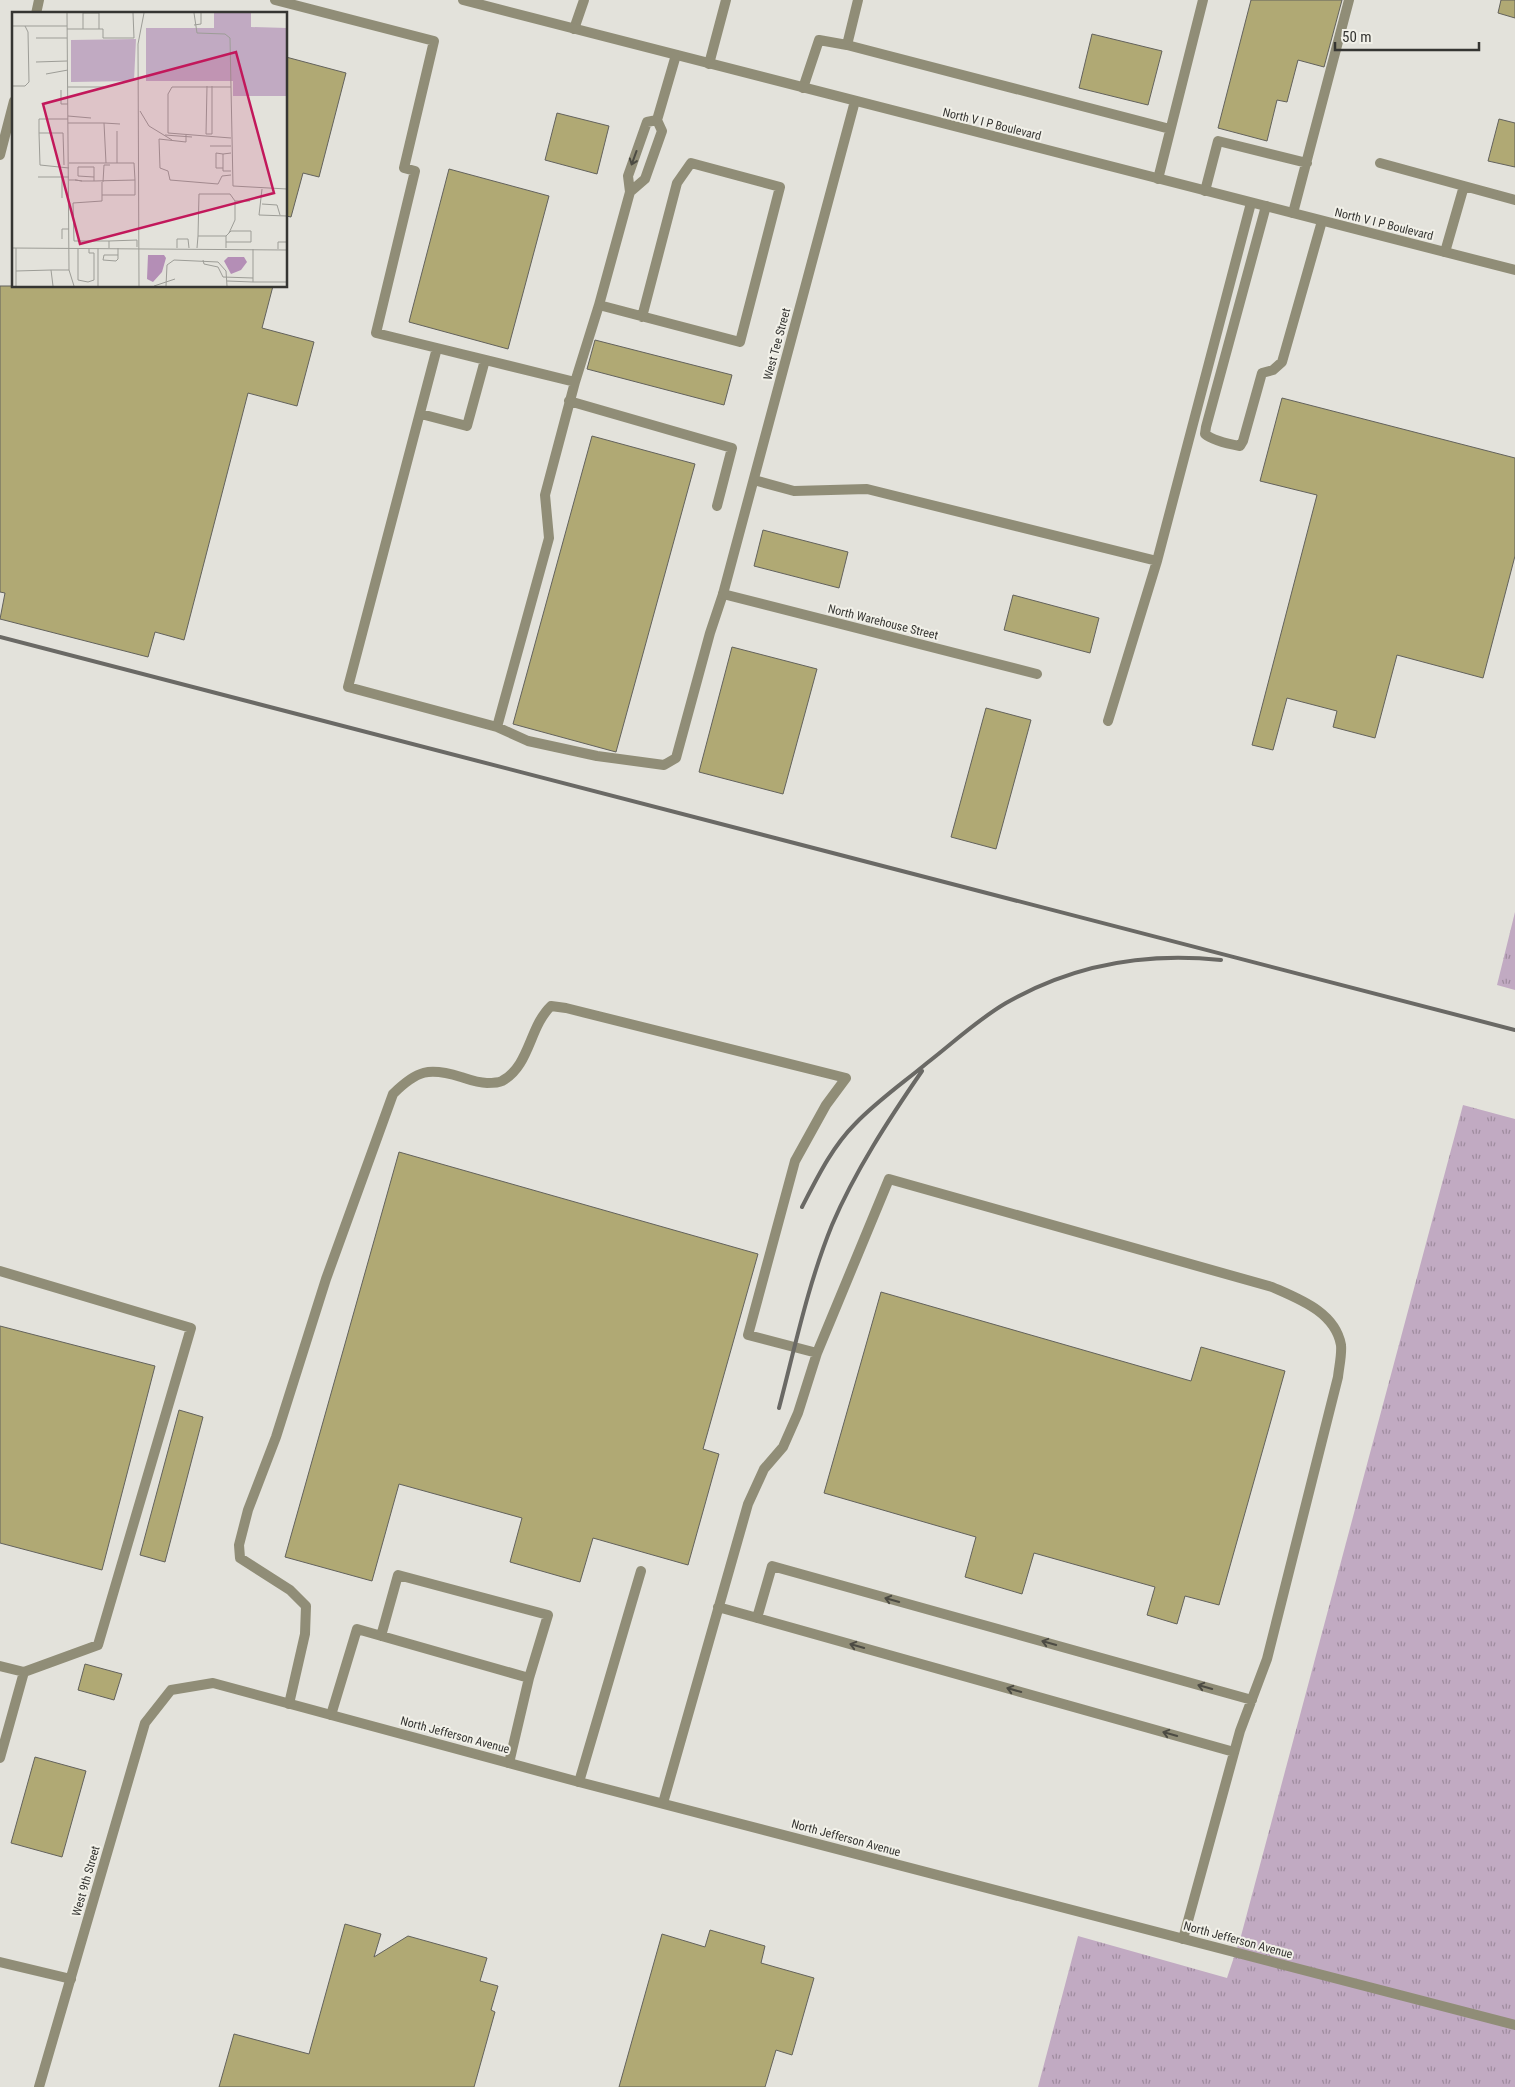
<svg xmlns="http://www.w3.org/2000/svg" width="1515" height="2087" viewBox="0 0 1515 2087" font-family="'Roboto Condensed',sans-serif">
	<defs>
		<pattern id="grass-tufts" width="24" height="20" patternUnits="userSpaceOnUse" patternTransform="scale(1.25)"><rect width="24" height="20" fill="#c1aac2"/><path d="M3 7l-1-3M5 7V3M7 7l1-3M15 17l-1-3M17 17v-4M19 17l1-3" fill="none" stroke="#9e8b9e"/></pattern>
	</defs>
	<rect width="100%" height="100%" fill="#e3e2db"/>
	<!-- grass -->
	<path fill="url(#grass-tufts)" d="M 1515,912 L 1515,990 L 1497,985 Z
		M 1463,1105 L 1515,1119 L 1515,2087 L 1038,2087 L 1078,1936 L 1227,1978 L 1241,1936 Z"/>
	<!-- building -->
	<path fill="#b0a974" stroke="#63625c" d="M 1251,0 L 1342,0 L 1324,67 L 1298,60 L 1287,102 L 1277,100 L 1267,141 L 1218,128 Z
		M 1501,0 L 1515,0 L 1515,18 L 1498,13 Z
		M 1092,34 L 1162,51 L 1148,105 L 1079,88 Z
		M 286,57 L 346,73 L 319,177 L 303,173 L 291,217 L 286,216 Z
		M 557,113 L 609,126 L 597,174 L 545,160 Z
		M 1499,119 L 1515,123 L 1515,167 L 1488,161 Z
		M 449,169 L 549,196 L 508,349 L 409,322 Z
		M 0,286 L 273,286 L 262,328 L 314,342 L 297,406 L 248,393 L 184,640 L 155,632 L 148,657 L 0,619 L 5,593 L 0,592 Z
		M 595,340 L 732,375 L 724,405 L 587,369 Z
		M 1282,398 L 1515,458 L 1515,556 L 1483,678 L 1397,655 L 1375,738 L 1333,727 L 1337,711 L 1287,698 L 1273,750 L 1252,745 L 1317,495 L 1260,481 Z
		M 592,436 L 695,464 L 616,752 L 513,724 Z
		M 763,530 L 848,552 L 839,588 L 754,566 Z
		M 1013,595 L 1099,618 L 1090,653 L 1004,630 Z
		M 732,647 L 817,669 L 783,794 L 699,772 Z
		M 986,708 L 1031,720 L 996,849 L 951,837 Z
		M 399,1152 L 758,1254 L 703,1449 L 719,1454 L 688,1565 L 593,1538 L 580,1582 L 510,1562 L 522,1518 L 399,1484 L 372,1581 L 285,1557 Z
		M 881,1292 L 1191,1381 L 1201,1347 L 1285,1371 L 1219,1605 L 1185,1596 L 1177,1624 L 1147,1615 L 1155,1587 L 1034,1553 L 1022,1594 L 965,1577 L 976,1537 L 824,1493 Z
		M 0,1326 L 155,1366 L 102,1570 L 0,1543 Z
		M 179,1410 L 203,1417 L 165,1562 L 140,1555 Z
		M 85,1664 L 122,1674 L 114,1700 L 78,1690 Z
		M 35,1757 L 86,1771 L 62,1857 L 11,1843 Z
		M 345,1924 L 381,1934 L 374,1957 L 408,1936 L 487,1958 L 480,1981 L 498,1986 L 491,2010 L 495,2012 L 474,2087 L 219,2087 L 234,2034 L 309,2054 Z
		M 710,1930 L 765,1946 L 761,1963 L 814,1978 L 792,2055 L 776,2050 L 765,2087 L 619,2087 L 662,1934 L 705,1947 Z"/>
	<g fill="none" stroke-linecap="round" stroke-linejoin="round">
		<!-- lane -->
		<path stroke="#908d77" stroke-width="10" d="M 275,0 L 434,41 L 404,168 L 415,171 L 376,333 L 437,348
			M 36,14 L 39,0
			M 574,29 L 584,0
			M 847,45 L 1170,129
			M 709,64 L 726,0
			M 803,88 L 819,40 L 847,45 L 858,0
			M 657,120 L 647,122 L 628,176 L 630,192 L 645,179 L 662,131 L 657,120 L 676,55
			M 0,155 L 14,101
			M 1380,163 L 1464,186
			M 1158,179 L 1203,0
			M 1205,191 L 1218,141 L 1307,163
			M 630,192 L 599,305 L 740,342 L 780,187 L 691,163 L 677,183 L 642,317
			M 1266,206 L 1206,427 L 1205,434 C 1213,441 1229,444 1240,446 L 1243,441 L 1262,373 L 1273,370 L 1282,362 L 1322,221
			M 1293,213 L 1349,0
			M 1445,252 L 1464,186 L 1515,200
			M 575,382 L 437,348 L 348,687 L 497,727 L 549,538 L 545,495 L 575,382 L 599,305
			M 569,401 L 732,448 L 717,506
			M 421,414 L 467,426 L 485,360
			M 754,480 L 794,491 L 867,489 L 1157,561 L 1251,203
			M 1108,721 L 1157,561
			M 497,727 L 528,741 L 597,756 L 664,765 L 676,758 L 710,633 L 723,594
			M 0,1271 L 191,1328 L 98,1645 L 24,1672 L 0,1758
			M 718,1607 L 1234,1752
			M 757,1618 L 772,1566 L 1252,1700
			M 381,1636 L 398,1575 L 548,1615 L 529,1678
			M 0,1666 L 24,1672
			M 289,1704 L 305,1634 L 306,1606 L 290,1590 L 240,1558 L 239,1545 L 248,1510 L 276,1437 L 326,1279 L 393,1094 C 417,1070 429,1067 461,1077 C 470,1080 478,1083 487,1083 C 492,1083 498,1083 502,1081 C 530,1066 529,1027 551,1006 L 566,1008 L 846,1078 L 826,1105 L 795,1161 L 748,1335 L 817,1353
			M 331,1715 L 357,1629 L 529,1678 L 509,1763
			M 579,1782 L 641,1571
			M 663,1803 L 748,1504 L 764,1469 L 783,1447 L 798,1413 L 817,1353 L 889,1179 L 1272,1287 C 1299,1299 1335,1312 1341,1345 C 1342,1355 1339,1367 1338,1377 L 1267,1659 L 1240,1731 L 1183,1939
			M 0,1962 L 71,1979"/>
		<!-- street -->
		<path stroke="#908d77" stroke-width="10" d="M 463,0 L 1515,270
			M 855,101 L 723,594 L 1037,674
			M 39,2087 L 145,1723 L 171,1690 L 213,1683 L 579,1782 L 1515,2025"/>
		<!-- rail -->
		<path stroke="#6a6965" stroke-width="4" d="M 0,637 L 1515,1030
			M 802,1207 C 817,1178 832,1147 855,1124 C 877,1101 903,1083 927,1063 C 953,1043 977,1020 1006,1003 C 1072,965 1145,952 1221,960
			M 779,1408 C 795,1347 808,1284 832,1225 C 855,1171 889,1119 922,1071"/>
	</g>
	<!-- one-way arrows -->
	<defs><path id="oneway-shaft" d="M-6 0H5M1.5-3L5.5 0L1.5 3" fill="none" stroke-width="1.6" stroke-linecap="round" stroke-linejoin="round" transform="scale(1.25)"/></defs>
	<g stroke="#4c4b43">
		<use href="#oneway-shaft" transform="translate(634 158) rotate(110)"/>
		<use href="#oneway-shaft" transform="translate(892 1600) rotate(-164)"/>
		<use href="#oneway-shaft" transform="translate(1049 1643) rotate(-164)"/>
		<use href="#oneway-shaft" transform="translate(857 1646) rotate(-164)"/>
		<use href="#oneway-shaft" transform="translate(1205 1687) rotate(-164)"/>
		<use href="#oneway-shaft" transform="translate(1014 1690) rotate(-164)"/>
		<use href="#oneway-shaft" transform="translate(1170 1734) rotate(-164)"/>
	</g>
	<g text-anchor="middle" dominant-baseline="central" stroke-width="4" stroke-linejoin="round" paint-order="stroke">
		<!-- street labels -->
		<g font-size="12" fill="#353532" stroke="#f1f0e8">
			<text transform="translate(992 124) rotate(14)">North V I P Boulevard</text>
			<text transform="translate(1384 224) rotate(14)">North V I P Boulevard</text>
			<text transform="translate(777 344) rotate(-75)">West Tee Street</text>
			<text transform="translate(883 622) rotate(14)">North Warehouse Street</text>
			<text transform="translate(455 1735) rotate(15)">North Jefferson Avenue</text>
			<text transform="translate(846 1838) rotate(15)">North Jefferson Avenue</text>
			<text transform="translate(86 1881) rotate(-74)">West 9th Street</text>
			<text transform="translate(1238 1940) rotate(15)">North Jefferson Avenue</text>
		</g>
	</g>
	<!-- overview -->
	<g transform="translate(12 12)">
		<rect width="275" height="275" fill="#e3e2db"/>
		<path d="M 202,1 L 239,1 L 239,15 L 275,16 L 275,84 L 221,84 L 221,69 L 134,69 L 134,16 L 202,16 ZM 124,27 L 122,69 L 59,70 L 59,28 Z" fill="#c1aac2"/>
		<path d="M 136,243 L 152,243 L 154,246 L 150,260 L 141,270 L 135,267 ZM 216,245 L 232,245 L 235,250 L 229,258 L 219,262 L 212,249 Z" fill="#b48eb6"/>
		<path fill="none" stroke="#9d9d97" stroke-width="1" d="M 55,1 L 57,258 L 62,274M 71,1 L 87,1 L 87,17M 71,1 L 71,17M 182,1 L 185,21 L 213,22 L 218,26 L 221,174 L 275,177M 182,13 L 189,12 L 189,1M 0,14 L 55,14M 55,17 L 91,17 L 91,26 L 122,26 L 121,1M 24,26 L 55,26M 24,50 L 55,49M 34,62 L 56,58M 0,74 L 13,74 L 17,70 L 16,20 L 13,14M 195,74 L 194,122 L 200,122M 56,75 L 92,75M 219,75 L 160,75 L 156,82 L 156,121 L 219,126M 49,78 L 49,92 L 56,92M 128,99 L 137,114 L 160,128M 56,104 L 79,106M 56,107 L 27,107 L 27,121 L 28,153 L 57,156M 56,111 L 92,111 L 94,151M 92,111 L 108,112M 105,119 L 105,151M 27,121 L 51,121M 51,121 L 52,153M 200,122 L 200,74M 153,123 L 180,125M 174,123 L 174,130 L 147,127 L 148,156 L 156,159 L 158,168 L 206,172 L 210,164 L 219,163M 198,134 L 219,134M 57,151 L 122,151 L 123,168M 211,156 L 204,156 L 204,141 L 211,142M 219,159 L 211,159 L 211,142 L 219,141M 26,165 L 57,165M 50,165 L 50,186M 57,168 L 64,168 L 70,169 L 63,168M 70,169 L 82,169 L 82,155 L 66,155 L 66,164 L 82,165M 82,169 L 123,168 L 123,183 L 90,183 L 90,170M 91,170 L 92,153 L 98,153M 250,177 L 247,203 L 275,204M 90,183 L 90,189 L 61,191 L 62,229 L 97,229M 250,192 L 265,193 L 268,203M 217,221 L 223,208 L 223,189M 186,224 L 187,182 L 218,182 L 223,189 L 238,189M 50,227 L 50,217 L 57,217M 214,230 L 239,230 L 239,219 L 219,219 L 214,224M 0,236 L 275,238M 66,236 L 66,268 L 76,270 L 82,268 L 82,241 L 77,241 L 77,236M 86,236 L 86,274M 97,236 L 97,229 L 125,228 L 125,235M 165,236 L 165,227 L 176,227 L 177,236M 185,236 L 186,224 L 214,224 L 214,236M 241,237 L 241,270 L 275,270M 266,237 L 266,230 L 275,230M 106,243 L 92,243 L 91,248 L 104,249 L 106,247 L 106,236M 191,248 L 192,252 L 206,255 L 211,265 L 241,266M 4,259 L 39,258M 215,269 L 241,270M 4,274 L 4,236M 41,274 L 39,258 L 57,258M 127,274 L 126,32 L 132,1M 142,274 L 163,267M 154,274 L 155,253 L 162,248 L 206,250 L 214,259 L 215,274"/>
		<path fill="#c2185b" fill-opacity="0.15" stroke="#c2185b" stroke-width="2.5" d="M 224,40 L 262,181 L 68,232 L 31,92 Z"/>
		<rect width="275" height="275" fill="none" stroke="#353532" stroke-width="2.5"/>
	</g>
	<!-- scale -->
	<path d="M1335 42v8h144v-8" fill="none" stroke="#353532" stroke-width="2.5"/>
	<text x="1342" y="42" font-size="15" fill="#353532" stroke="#f1f0e8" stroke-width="4" paint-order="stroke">50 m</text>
</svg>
